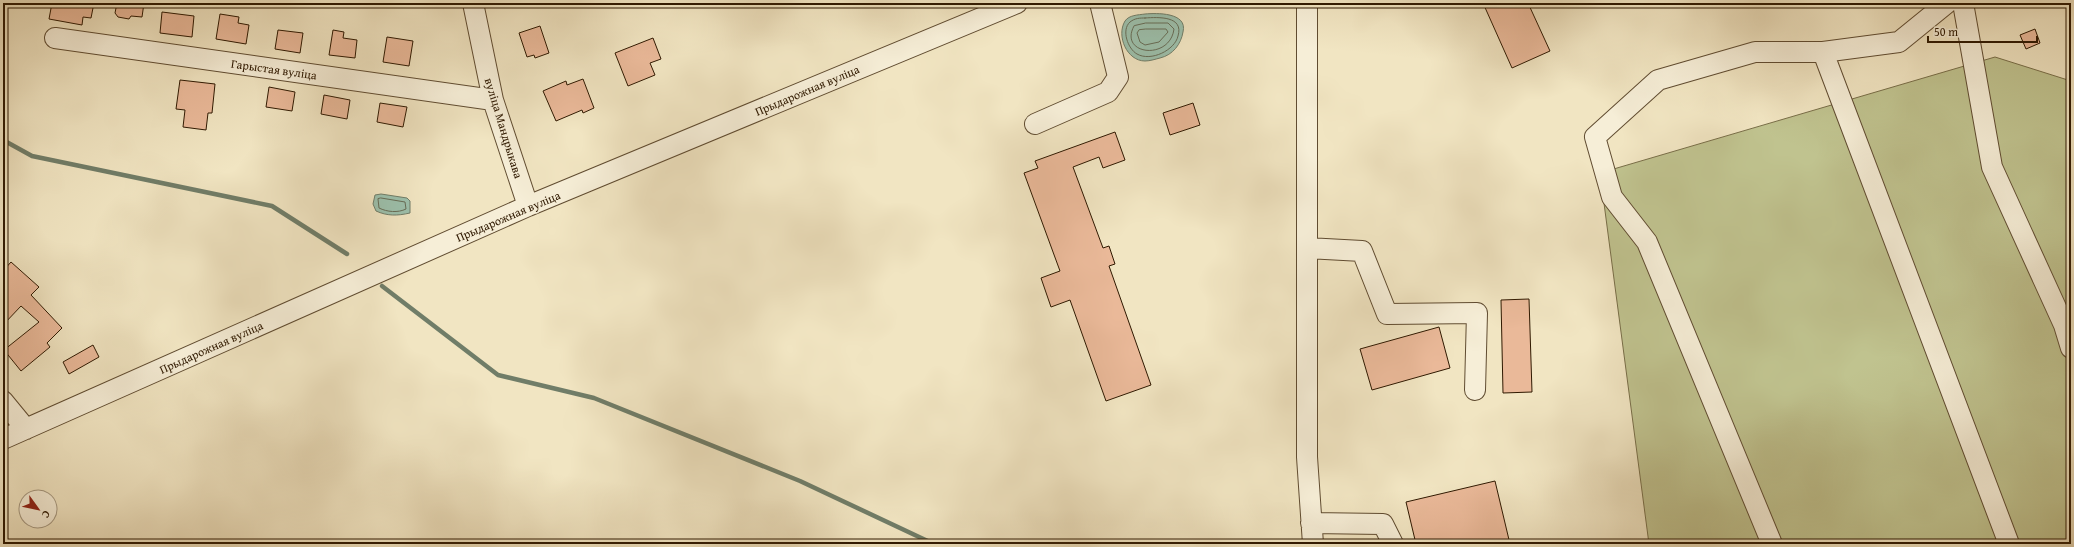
<svg xmlns="http://www.w3.org/2000/svg" width="2074" height="547" viewBox="0 0 2074 547" font-family="'Gentium Book Plus',serif">
	<rect width="100%" height="100%" fill="#f1e5c2"/>
	<filter id="stains"><feTurbulence type="fractalNoise" baseFrequency=".005" numOctaves="4"/><feColorMatrix values="0 0 0 0 .2 0 0 0 0 .09 0 0 0 0 .02 0 0 0 .5 -.17"/></filter>
	<radialGradient id="worn" r=".72"><stop offset=".6" stop-color="#630" stop-opacity="0"/><stop offset="1" stop-color="#630" stop-opacity=".3"/></radialGradient>
	<!-- green -->
	<path fill="#c0c38f" stroke="#786e48" d="M 1995,57 L 2071,81 L 2071,544 L 1649,544 L 1600,173 Z"/>
	<!-- water -->
	<path fill="#9cc0ac" stroke="#707d68" d="M 1145,14 C 1156,13 1188,12 1183,32 C 1181,44 1173,55 1160,58 C 1156,59 1150,61 1145,61 C 1127,61 1116,36 1125,21 C 1129,15 1138,15 1145,14 Z
		M 381,194 L 407,198 L 410,201 L 410,213 C 397,216 387,216 376,211 L 373,204 L 375,195 Z"/>
	<g fill="none" stroke-linecap="round" stroke-linejoin="round">
		<!-- shore -->
		<path stroke="#666c56" stroke-width="1" d="M 1145,18 C 1159,17 1184,16 1178,36 C 1175,50 1151,62 1137,54 C 1128,49 1121,30 1130,22 C 1135,18 1140,18 1145,18 Z
			M 1146,23 L 1168,23 L 1174,29 C 1170,61 1118,55 1134,26 Z
			M 1146,29 L 1166,29 L 1168,32 L 1159,42 L 1145,45 L 1140,42 L 1137,33 L 1139,30 Z
			M 381,198 L 405,202 L 406,209 C 398,213 387,212 379,208 L 378,199 Z"/>
		<!-- stream -->
		<path stroke="#707d68" stroke-width="4.5" d="M 3,140 L 32,156 L 272,206 L 347,254
			M 382,286 L 498,375 L 594,398 L 800,481 L 934,544"/>
	</g>
	<!-- building -->
	<path fill="#eab999" stroke="#2f1901" d="M 52,3 L 94,3 L 91,18 L 83,17 L 82,25 L 49,19 Z
		M 117,3 L 144,3 L 142,17 L 131,16 L 129,19 L 118,17 L 115,13 Z
		M 1483,3 L 1528,3 L 1550,51 L 1512,68 Z
		M 162,12 L 194,16 L 192,37 L 160,33 Z
		M 220,14 L 239,17 L 238,23 L 249,25 L 246,44 L 216,39 Z
		M 540,26 L 549,53 L 535,58 L 534,55 L 527,57 L 519,33 Z
		M 2035,29 L 2040,43 L 2026,49 L 2020,35 Z
		M 278,30 L 303,33 L 300,53 L 275,49 Z
		M 333,30 L 344,32 L 343,38 L 357,40 L 355,58 L 329,55 Z
		M 387,37 L 413,41 L 409,66 L 383,62 Z
		M 653,38 L 661,59 L 650,63 L 655,75 L 628,86 L 615,53 Z
		M 583,79 L 594,108 L 583,113 L 582,110 L 556,121 L 543,91 L 566,81 L 567,85 Z
		M 180,80 L 215,84 L 212,113 L 208,113 L 206,130 L 183,127 L 185,110 L 176,109 Z
		M 269,87 L 295,92 L 292,111 L 266,107 Z
		M 324,95 L 350,100 L 347,119 L 321,114 Z
		M 380,103 L 407,107 L 403,127 L 377,122 Z
		M 1193,103 L 1200,125 L 1170,135 L 1163,113 Z
		M 1115,132 L 1125,160 L 1103,168 L 1099,157 L 1073,167 L 1103,248 L 1109,246 L 1115,264 L 1109,266 L 1151,385 L 1106,401 L 1070,300 L 1051,307 L 1041,278 L 1060,271 L 1024,173 L 1038,168 L 1035,161 Z
		M 11,262 L 39,287 L 31,295 L 62,328 L 47,343 L 50,347 L 21,371 L 4,350 L 39,322 L 21,306 L 3,325 L 3,271 Z
		M 1529,299 L 1532,392 L 1503,393 L 1501,300 Z
		M 1439,327 L 1450,368 L 1372,390 L 1360,349 Z
		M 93,345 L 99,357 L 69,374 L 63,362 Z
		M 1495,481 L 1510,544 L 1416,544 L 1406,502 Z"/>
	<g fill="none" stroke-linecap="round" stroke-linejoin="round">
		<!-- minor casing -->
		<g stroke="#604c31" stroke-width="22">
			<path id="minor" d="M 473,3 L 493,100 L 528,206
				M 1307,3 L 1307,457 L 1313,544
				M 1963,3 L 1992,167 L 2064,325 L 2071,348
				M 55,38 L 493,100
				M 1823,52 L 2009,544
				M 1035,124 L 1108,92 L 1118,77 L 1100,3
				M 1307,248 L 1362,251 L 1387,314 L 1477,313 L 1475,390
				M 3,401 L 26,429
				M 3,439 L 528,206 L 1017,3
				M 1311,523 L 1383,524 L 1393,544
				M 1772,544 L 1647,242 L 1612,197 L 1595,137 L 1658,80 L 1755,52 L 1823,52 L 1899,42 L 1947,3"/>
		</g>
		<!-- minor -->
		<use href="#minor" stroke="#f6eed7" stroke-width="20"/>
	</g>
	<g text-anchor="middle" dominant-baseline="central" stroke-width="3" stroke-linejoin="round" paint-order="stroke">
		<!-- street labels -->
		<g font-size="12" fill="#2f1901" stroke="#f6eed7">
			<text transform="translate(274 69) rotate(8)">Гарыстая вуліца</text>
			<text transform="translate(807 90) rotate(-23)">Прыдарожная вуліца</text>
			<text transform="translate(504 128) rotate(73)">вуліца Мандрыкава</text>
			<text transform="translate(508 216) rotate(-23)">Прыдарожная вуліца</text>
			<text transform="translate(211 347) rotate(-24)">Прыдарожная вуліца</text>
		</g>
	</g>
	<!-- margin -->
	<rect width="2074" height="547" fill="none" stroke="#f1e5c2" stroke-width="16"/>
	<rect x="4" y="4" width="2066" height="539" fill="none" stroke="#2f1901" stroke-width="2"/>
	<rect x="8" y="8" width="2058" height="531" fill="none" stroke="#2f1901"/>
	<!-- north arrow -->
	<g transform="translate(38 509) rotate(123)"><circle r="19" fill="#f6eed7" stroke="#a69981"/>
	<path d="M0-3L7 15L0 10L-7 15Z" fill="#8f2418"/>
	<text y="-6" font-size="11" font-weight="bold" text-anchor="middle" fill="#2f1901">С</text>
	</g>
	<!-- scale -->
	<path d="M1928 36v6h109v-6" fill="none" stroke="#2f1901" stroke-width="2"/>
	<text x="1934" y="36" font-size="12" fill="#2f1901" stroke="#f6eed7" stroke-width="3" paint-order="stroke">50 m</text>
	<rect width="100%" height="100%" filter="url(#stains)"/>
	<rect width="100%" height="100%" fill="url(#worn)"/>
</svg>
